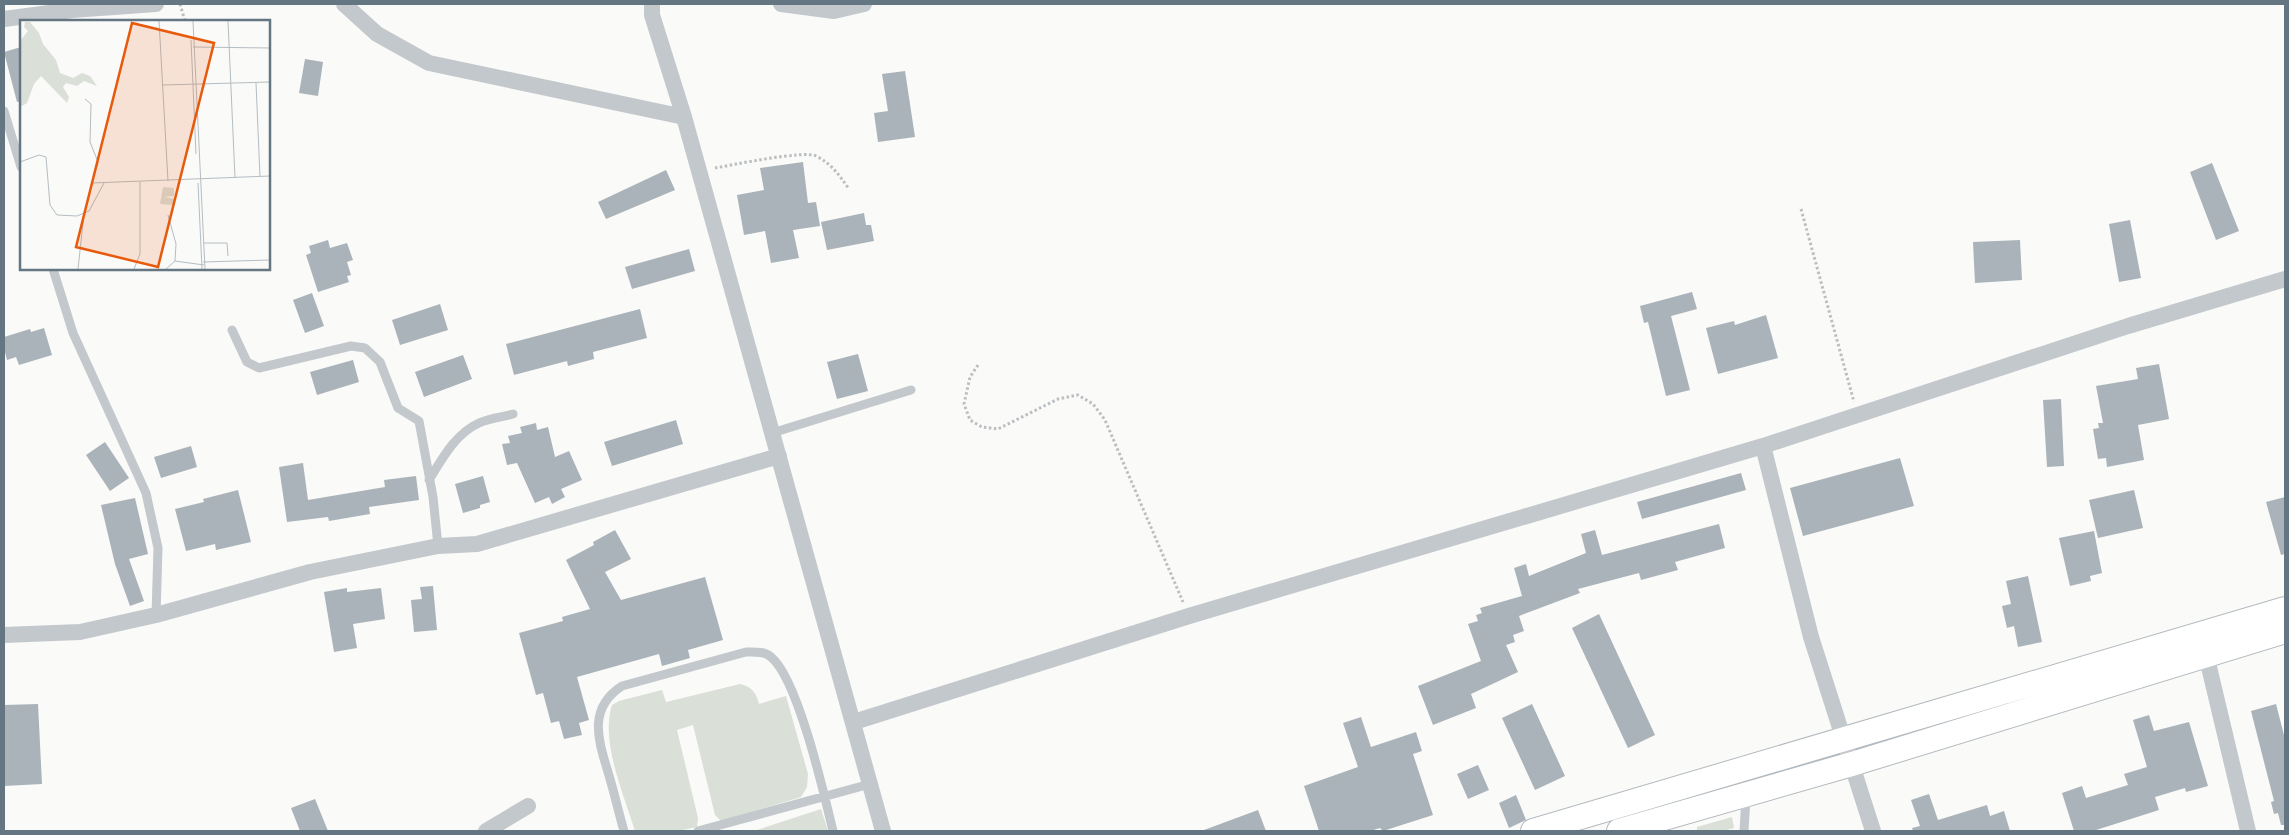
<svg xmlns="http://www.w3.org/2000/svg" width="2289" height="835" viewBox="0 0 2289 835" font-family="'Titillium Web',sans-serif">
	<rect width="100%" height="100%" fill="#fafaf8"/>
	<!-- green -->
	<path fill="#dadfd7" d="M 740,684 C 752,687 756,692 759,704 L 786,696 L 808,774 L 807,787 L 801,797 L 721,821 L 715,815 L 693,725 L 677,730 L 698,818 L 697,827 L 678,831 L 635,831 C 624,795 600,741 612,705 L 619,701 L 662,690 L 666,702 Z
		M 821,809 L 828,831 L 754,831 Z
		M 1732,817 L 1734,828 L 1723,831 L 1697,831 L 1697,827 Z"/>
	<!-- building -->
	<path fill="#aab3b9" d="M 21,47 L 21,101 L 17,102 L 4,52 Z
		M 305,59 L 323,62 L 318,96 L 299,93 Z
		M 905,71 L 915,137 L 878,142 L 874,113 L 888,111 L 882,74 Z
		M 803,162 L 808,203 L 816,202 L 820,226 L 793,230 L 799,258 L 771,263 L 765,231 L 744,235 L 737,195 L 764,190 L 760,168 Z
		M 2212,163 L 2239,231 L 2216,240 L 2190,172 Z
		M 666,170 L 675,190 L 606,219 L 598,202 Z
		M 864,213 L 866,225 L 871,225 L 874,241 L 827,250 L 821,222 Z
		M 2130,220 L 2141,278 L 2119,282 L 2109,224 Z
		M 328,240 L 330,248 L 347,243 L 353,260 L 347,262 L 351,275 L 347,276 L 349,282 L 318,292 L 306,255 L 311,253 L 309,246 Z
		M 2020,240 L 2022,280 L 1975,283 L 1973,242 Z
		M 689,249 L 695,271 L 632,289 L 625,267 Z
		M 1692,292 L 1697,309 L 1671,316 L 1690,390 L 1666,396 L 1648,322 L 1644,323 L 1640,306 Z
		M 312,293 L 324,326 L 305,333 L 293,300 Z
		M 440,304 L 448,330 L 400,345 L 392,320 Z
		M 640,309 L 647,338 L 593,352 L 594,359 L 568,366 L 567,361 L 514,375 L 506,344 Z
		M 1766,315 L 1778,358 L 1718,374 L 1706,328 L 1734,321 L 1735,325 Z
		M 44,328 L 52,355 L 19,365 L 16,357 L 7,360 L 4,348 L 4,337 L 30,329 L 31,332 Z
		M 858,354 L 868,391 L 837,399 L 827,362 Z
		M 463,355 L 472,379 L 424,397 L 415,372 Z
		M 353,360 L 359,382 L 317,395 L 310,372 Z
		M 2159,364 L 2169,419 L 2138,425 L 2144,460 L 2107,467 L 2106,458 L 2098,459 L 2093,429 L 2099,428 L 2098,423 L 2103,423 L 2096,386 L 2138,379 L 2136,368 Z
		M 2061,399 L 2064,466 L 2047,467 L 2043,400 Z
		M 676,420 L 683,444 L 612,466 L 604,442 Z
		M 536,423 L 537,430 L 548,427 L 555,457 L 569,451 L 582,480 L 561,489 L 565,497 L 552,504 L 549,497 L 535,503 L 517,463 L 507,465 L 502,444 L 510,443 L 508,436 L 522,433 L 520,427 Z
		M 105,442 L 129,478 L 110,491 L 86,455 Z
		M 191,446 L 197,467 L 161,478 L 154,457 Z
		M 1900,458 L 1914,506 L 1803,536 L 1790,488 Z
		M 303,463 L 308,500 L 385,487 L 384,480 L 416,476 L 419,500 L 369,507 L 370,514 L 329,521 L 328,517 L 287,522 L 279,467 Z
		M 1741,473 L 1746,490 L 1642,519 L 1637,502 Z
		M 483,476 L 490,502 L 480,505 L 480,508 L 463,513 L 455,484 Z
		M 238,490 L 251,542 L 216,550 L 215,544 L 186,551 L 175,509 L 204,502 L 203,499 Z
		M 2134,490 L 2143,528 L 2098,538 L 2089,500 Z
		M 2285,497 L 2285,554 L 2281,555 L 2266,502 Z
		M 135,498 L 148,554 L 129,559 L 144,601 L 130,606 L 115,564 L 101,505 Z
		M 1719,524 L 1725,548 L 1675,562 L 1678,570 L 1641,580 L 1639,573 L 1578,589 L 1580,593 L 1519,616 L 1524,631 L 1513,635 L 1515,642 L 1506,645 L 1518,672 L 1471,694 L 1476,708 L 1433,725 L 1418,686 L 1481,661 L 1468,624 L 1478,621 L 1476,615 L 1482,613 L 1480,608 L 1522,596 L 1514,568 L 1526,564 L 1529,576 L 1586,553 L 1581,534 L 1595,530 L 1602,555 Z
		M 615,530 L 631,559 L 605,572 L 621,600 L 705,577 L 723,640 L 688,650 L 690,658 L 662,666 L 659,654 L 577,677 L 589,720 L 579,723 L 582,735 L 564,739 L 559,721 L 551,723 L 543,693 L 536,695 L 519,633 L 563,621 L 562,617 L 590,609 L 566,560 L 594,545 L 593,542 Z
		M 2094,531 L 2102,573 L 2090,576 L 2091,581 L 2070,586 L 2059,538 Z
		M 2028,576 L 2042,642 L 2018,647 L 2014,626 L 2007,628 L 2002,606 L 2011,604 L 2006,581 Z
		M 433,586 L 437,630 L 414,632 L 411,600 L 422,599 L 420,587 Z
		M 347,588 L 347,592 L 381,588 L 385,619 L 353,624 L 357,648 L 334,652 L 324,592 Z
		M 1599,614 L 1655,735 L 1628,748 L 1572,628 Z
		M 38,704 L 42,784 L 4,786 L 4,705 Z
		M 1532,704 L 1565,776 L 1535,790 L 1502,718 Z
		M 2276,704 L 2285,739 L 2285,825 L 2281,825 L 2278,813 L 2274,814 L 2271,802 L 2274,801 L 2251,711 Z
		M 2149,715 L 2154,731 L 2189,722 L 2208,786 L 2186,792 L 2185,788 L 2155,797 L 2159,810 L 2093,831 L 2074,831 L 2062,793 L 2082,786 L 2086,798 L 2128,785 L 2124,774 L 2147,767 L 2133,720 Z
		M 1361,717 L 1371,747 L 1416,732 L 1422,751 L 1413,754 L 1433,815 L 1383,831 L 1380,828 L 1370,831 L 1319,831 L 1304,786 L 1358,767 L 1343,723 Z
		M 1478,765 L 1489,790 L 1468,799 L 1457,774 Z
		M 1929,794 L 1938,820 L 1987,805 L 1990,816 L 2004,811 L 2010,831 L 1913,831 L 1912,828 L 1920,826 L 1911,800 Z
		M 1516,795 L 1526,820 L 1509,828 L 1499,803 Z
		M 315,799 L 328,831 L 300,831 L 291,808 Z
		M 1258,810 L 1266,831 L 1205,831 L 1204,830 Z"/>
	<g fill="none" stroke-linecap="round" stroke-linejoin="round">
		<!-- secondary casing -->
		<g stroke="#b3babf" stroke-width="26">
			<path id="secondary" d="M 1533,831 L 2285,609
				M 1619,831 L 1852,764 L 2285,631"/>
		</g>
		<!-- path -->
		<path stroke="#bbbfc2" stroke-width="3" stroke-dasharray="2.5 2.5" stroke-linecap="butt" d="M 180,4 L 185,21
			M 715,168 C 732,165 804,150 816,156 C 832,164 839,175 849,189
			M 1801,209 L 1854,402
			M 978,365 L 970,377 L 964,404 L 970,420 L 982,427 L 998,429 L 1058,399 L 1078,395 L 1093,404 L 1105,420 L 1183,602"/>
		<!-- lane -->
		<path stroke="#c3c8cc" stroke-width="9" d="M 4,111 L 21,167
			M 53,269 L 73,333 L 146,493 L 158,548 L 156,615
			M 232,330 L 247,362 L 259,368 L 351,346 L 365,348 L 380,362 L 398,408 L 419,421 L 433,497 L 438,546
			M 772,433 L 911,390
			M 429,480 C 442,459 455,434 479,423 C 489,418 503,417 513,414
			M 624,831 C 619,814 615,796 610,779 C 600,744 585,710 622,686 L 746,652 C 755,652 764,651 771,657 C 798,679 824,794 833,831
			M 698,831 L 870,784
			M 1744,831 L 1746,797"/>
		<!-- street -->
		<path stroke="#c3c8cc" stroke-width="16" d="M 344,4 L 377,34 L 429,63 L 684,117
			M 652,4 L 652,15 L 684,117 L 883,831
			M 781,4 L 834,11 L 864,4
			M 4,19 L 72,10 L 156,4
			M 1763,446 L 1811,637 L 1873,831
			M 4,635 L 80,632 L 156,615 L 310,572 L 438,546 L 477,544 L 779,456
			M 2204,646 L 2248,831
			M 854,722 L 1189,616 L 1763,446 L 2128,326 L 2285,279
			M 486,831 L 528,806"/>
		<!-- secondary -->
		<use href="#secondary" stroke="#fff" stroke-width="24"/>
	</g>
	<!-- overview -->
	<g transform="translate(20 20)">
		<rect width="250" height="250" fill="#fafaf8"/>
		<path d="M 5,2 L 10,2 L 19,13 L 23,24 L 36,40 L 40,53 L 53,58 L 62,53 L 70,56 L 77,66 L 64,61 L 57,66 L 46,63 L 43,67 L 49,77 L 47,83 L 21,56 L 14,64 L 7,83 L 0,87 L 0,21 L 8,11 L 4,7 ZM 143,167 L 154,168 L 154,176 L 144,177 L 154,179 L 153,185 L 140,184 Z" fill="#dadfd7"/>
		<path fill="none" stroke="#b5bdc2" stroke-width="1" d="M 139,1 L 148,161M 173,1 L 185,249M 208,1 L 215,158M 171,20 L 176,134M 173,27 L 250,28M 236,63 L 240,157M 143,65 L 250,62M 65,79 L 71,84 L 70,122 L 78,142 L 72,163 L 250,156M 0,142 L 19,135 L 26,137 L 30,185 L 37,195 L 57,196 L 69,191 L 84,163M 178,163 L 182,249M 148,195 L 156,224 L 155,241M 184,223 L 207,223 L 208,236M 183,242 L 250,240M 58,249 L 64,194M 114,249 L 120,234 L 120,162M 146,249 L 155,241 L 184,245"/>
		<path fill="#e8590c" fill-opacity="0.15" stroke="#e8590c" stroke-width="2.5" d="M 112,3 L 194,23 L 138,247 L 56,227 Z"/>
		<rect width="250" height="250" fill="none" stroke="#657683" stroke-width="2.5"/>
	</g>
	<!-- border -->
	<rect width="2289" height="835" fill="none" stroke="#657683" stroke-width="10"/>
</svg>
